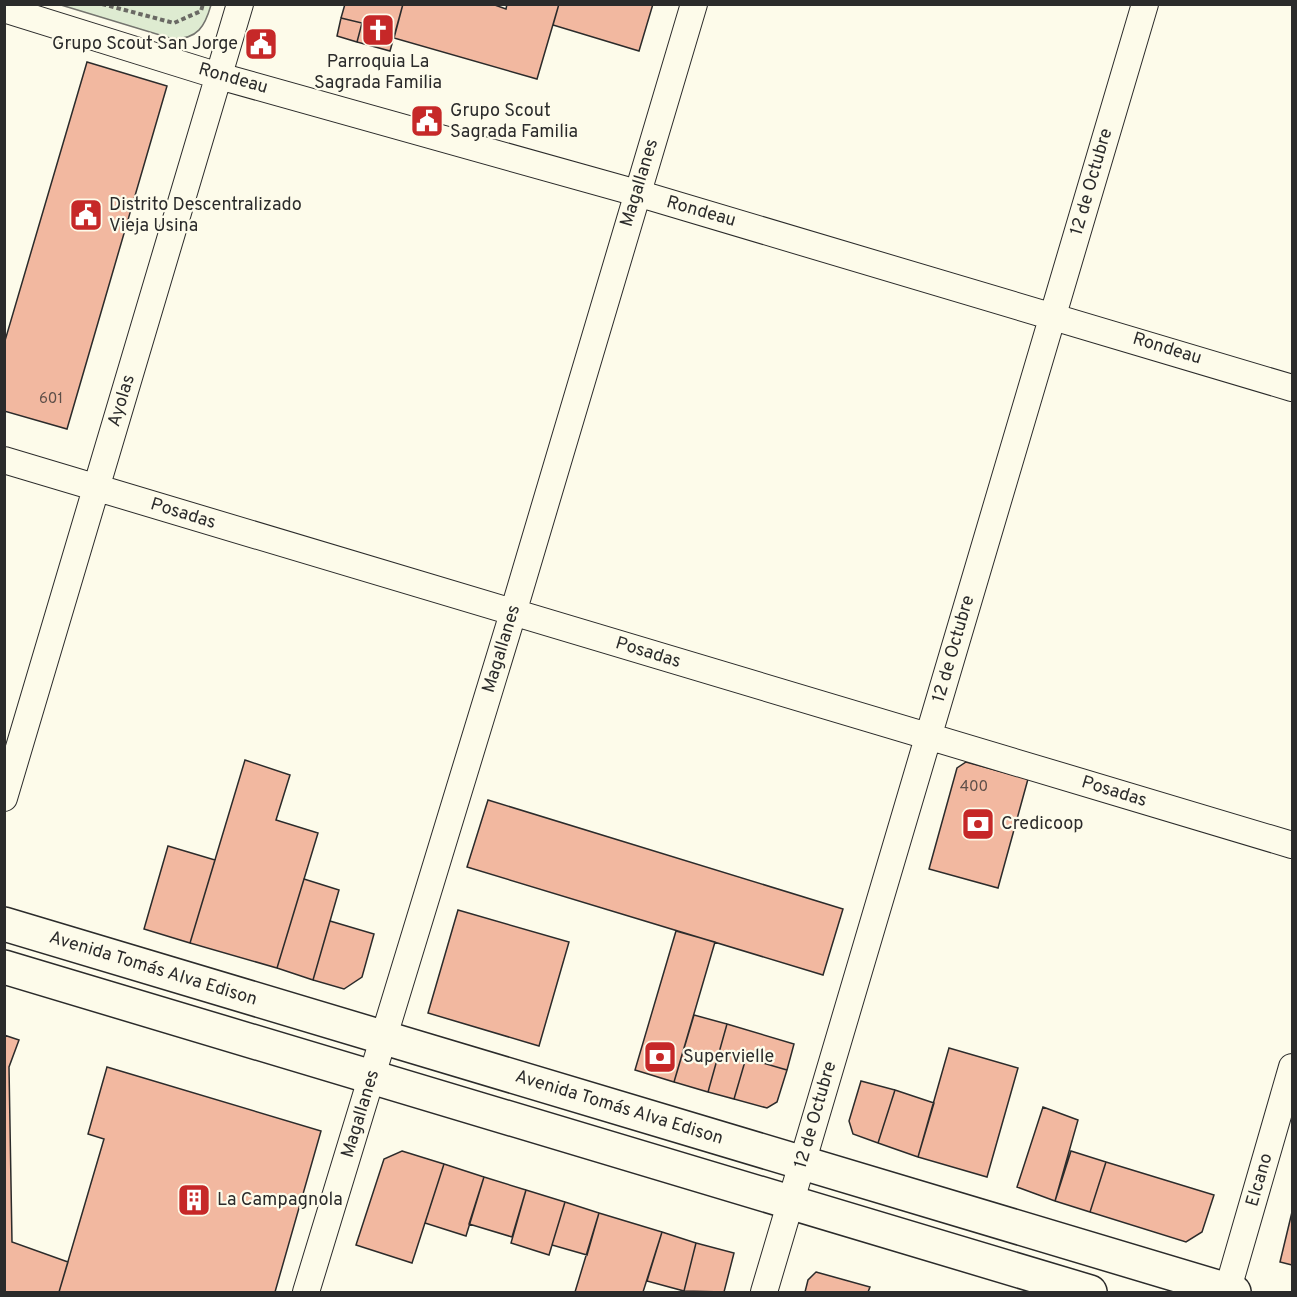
<svg xmlns="http://www.w3.org/2000/svg" width="1297" height="1297" viewBox="0 0 1297 1297" font-family="Overpass,sans-serif">
	<rect width="100%" height="100%" fill="#fdfbea"/>
	<!-- green -->
	<path fill="#deebd1" stroke="#74746e" stroke-width="1.5" d="M 61,5 L 211,5 C 205,26 198,39 173,39 Z"/>
	<!-- building -->
	<path fill="#f2b8a0" stroke="#2b2b2b" stroke-width="1.5" d="M 345,4 L 403,4 L 390,51 L 357,42 L 362,23 L 341,18 Z
		M 403,4 L 492,4 L 506,9 L 507,4 L 559,4 L 537,79 L 394,38 Z
		M 559,4 L 653,4 L 639,51 L 553,25 Z
		M 341,18 L 362,23 L 357,42 L 337,36 Z
		M 87,62 L 167,86 L 67,429 L 4,411 L 4,344 Z
		M 245,760 L 290,775 L 276,820 L 318,833 L 277,968 L 190,943 Z
		M 966,762 L 1028,779 L 998,888 L 929,869 L 957,768 Z
		M 488,800 L 843,909 L 823,975 L 467,867 Z
		M 168,846 L 215,860 L 190,943 L 144,929 Z
		M 304,879 L 339,890 L 313,980 L 277,968 Z
		M 458,910 L 569,942 L 539,1046 L 428,1013 Z
		M 330,921 L 374,934 L 362,977 L 344,989 L 313,980 Z
		M 676,931 L 715,942 L 674,1082 L 635,1070 Z
		M 694,1015 L 727,1024 L 708,1092 L 674,1082 Z
		M 727,1024 L 794,1044 L 787,1070 L 746,1058 L 734,1099 L 708,1092 Z
		M 4,1035 L 19,1040 L 9,1067 L 12,1242 L 68,1262 L 59,1292 L 4,1292 Z
		M 949,1048 L 1018,1068 L 987,1177 L 918,1157 Z
		M 746,1058 L 787,1070 L 777,1102 L 767,1108 L 734,1099 Z
		M 107,1067 L 321,1131 L 275,1292 L 59,1292 L 104,1139 L 88,1134 Z
		M 861,1081 L 895,1090 L 878,1143 L 853,1134 L 849,1121 Z
		M 895,1090 L 934,1103 L 918,1157 L 878,1143 Z
		M 1043,1107 L 1078,1120 L 1055,1201 L 1017,1187 Z
		M 402,1151 L 444,1164 L 412,1263 L 356,1245 L 384,1159 Z
		M 1071,1151 L 1106,1162 L 1090,1212 L 1055,1201 Z
		M 1106,1162 L 1214,1195 L 1202,1232 L 1186,1242 L 1090,1212 Z
		M 444,1164 L 484,1177 L 466,1236 L 425,1223 Z
		M 484,1177 L 526,1190 L 512,1237 L 469,1224 Z
		M 526,1190 L 565,1202 L 549,1255 L 511,1243 Z
		M 565,1202 L 599,1213 L 587,1255 L 552,1245 Z
		M 1292,1212 L 1292,1265 L 1280,1262 Z
		M 599,1213 L 662,1232 L 643,1292 L 575,1292 Z
		M 662,1232 L 696,1243 L 684,1291 L 647,1281 Z
		M 696,1243 L 734,1253 L 724,1292 L 684,1291 Z
		M 816,1272 L 870,1287 L 868,1292 L 805,1292 L 808,1280 Z"/>
	<g fill="none" stroke-linecap="round" stroke-linejoin="round">
		<!-- minor casing -->
		<g stroke="#2b2b2b" stroke-width="28">
			<path id="minor" d="M 4,9 L 219,76 L 637,193 L 1292,388
				M 4,460 L 1292,845
				M 4,798 L 240,4
				M 306,1292 L 513,613 L 694,4
				M 764,1292 L 1145,4
				M 1227,1292 L 1292,1067"/>
		</g>
		<!-- secondary casing -->
		<g stroke="#2b2b2b" stroke-width="36">
			<path id="secondary" d="M 4,924 L 1234,1292
				M 4,967 L 1090,1292"/>
		</g>
		<!-- path -->
		<path stroke="#6a6964" stroke-width="4" stroke-dasharray="4.5 3" stroke-linecap="butt" d="M 102,4 L 174,23 L 201,11 L 203,4"/>
		<!-- minor -->
		<use href="#minor" stroke="#fdfbea" stroke-width="26"/>
		<!-- secondary -->
		<use href="#secondary" stroke="#fdfbea" stroke-width="33"/>
	</g>
	<!-- icons -->
	<defs>
		<g id="church-square" transform="scale(1.725)"><rect x="-9" y="-9" width="18" height="18" rx="4" fill="#c62828" stroke="#fdfbea"/><path d="M-1.2-6h2.4v3.5h3.3v2.4h-3.3V6h-2.4V-.1h-3.3v-2.4h3.3Z" fill="#fff"/></g>
		<g id="civic-square" transform="scale(1.725)"><rect x="-9" y="-9" width="18" height="18" rx="4" fill="#c62828" stroke="#fdfbea"/><path d="M-.6-6.5H3V-4.5H.6V-3L4-1V1h2V6H-6V1h2V-1L-.6-3ZM-1.2 2.5V6h2.4V2.5Z" fill="#fff"/></g>
		<g id="bank-square" transform="scale(1.725)"><rect x="-9" y="-9" width="18" height="18" rx="4" fill="#c62828" stroke="#fdfbea"/><path d="M-6-4H6V4H-6ZM0-2.3a2.3 2.3 0 1 0 0 4.6a2.3 2.3 0 1 0 0-4.6Z" fill="#fff"/></g>
		<g id="building-square" transform="scale(1.725)"><rect x="-9" y="-9" width="18" height="18" rx="4" fill="#c62828" stroke="#fdfbea"/><path d="M-4-6H4V6H1V3H-1V6H-4ZM-2.5-4.3h1.7v1.8h-1.7ZM.8-4.3h1.7v1.8H.8ZM-2.5-1h1.7V.8h-1.7ZM.8-1h1.7V.8H.8Z" fill="#fff"/></g>
	</defs>
	<g fill-rule="evenodd">
		<use href="#church-square" x="378" y="30"/>
		<use href="#civic-square" x="261" y="44"/>
		<use href="#civic-square" x="427" y="121"/>
		<use href="#civic-square" x="86" y="215"/>
		<use href="#bank-square" x="978" y="824"/>
		<use href="#bank-square" x="660" y="1057"/>
		<use href="#building-square" x="194" y="1200"/>
	</g>
	<g text-anchor="middle" dominant-baseline="central" stroke-width="4.5" stroke-linejoin="round" paint-order="stroke">
		<!-- number labels -->
		<g font-size="15" fill="#5d4e48">
			<text x="51" y="399">601</text>
			<text x="974" y="787">400</text>
		</g>
		<!-- poi labels -->
		<g font-size="18" fill="#2b2b2b" stroke="#fdfbea" text-anchor="start">
			<text x="238" y="44" text-anchor="end">Grupo Scout San Jorge</text>
			<text x="378" y="62" text-anchor="middle">Parroquia La<tspan x="378" dy="21">Sagrada Familia</tspan></text>
			<text x="450" y="111">Grupo Scout<tspan x="450" dy="21">Sagrada Familia</tspan></text>
			<text x="109" y="205">Distrito Descentralizado<tspan x="109" dy="21">Vieja Usina</tspan></text>
			<text x="1001" y="824">Credicoop</text>
			<text x="683" y="1057">Supervielle</text>
			<text x="217" y="1200">La Campagnola</text>
		</g>
		<!-- street labels -->
		<g font-size="18" fill="#2b2b2b" stroke="#fdfbea">
			<text transform="translate(233 79) rotate(16)">Rondeau</text>
			<text transform="translate(1092 182) rotate(-74)">12 de Octubre</text>
			<text transform="translate(640 183) rotate(-73)">Magallanes</text>
			<text transform="translate(701 212) rotate(16)">Rondeau</text>
			<text transform="translate(1167 349) rotate(17)">Rondeau</text>
			<text transform="translate(122 401) rotate(-73)">Ayolas</text>
			<text transform="translate(183 514) rotate(17)">Posadas</text>
			<text transform="translate(502 649) rotate(-73)">Magallanes</text>
			<text transform="translate(954 649) rotate(-74)">12 de Octubre</text>
			<text transform="translate(648 653) rotate(17)">Posadas</text>
			<text transform="translate(1114 792) rotate(17)">Posadas</text>
			<text transform="translate(153 969) rotate(17)">Avenida Tomás Alva Edison</text>
			<text transform="translate(619 1108) rotate(17)">Avenida Tomás Alva Edison</text>
			<text transform="translate(361 1114) rotate(-73)">Magallanes</text>
			<text transform="translate(816 1115) rotate(-74)">12 de Octubre</text>
			<text transform="translate(1260 1180) rotate(-74)">Elcano</text>
		</g>
	</g>
	<!-- border -->
	<rect width="1297" height="1297" fill="none" stroke="#2b2b2b" stroke-width="12"/>
</svg>
